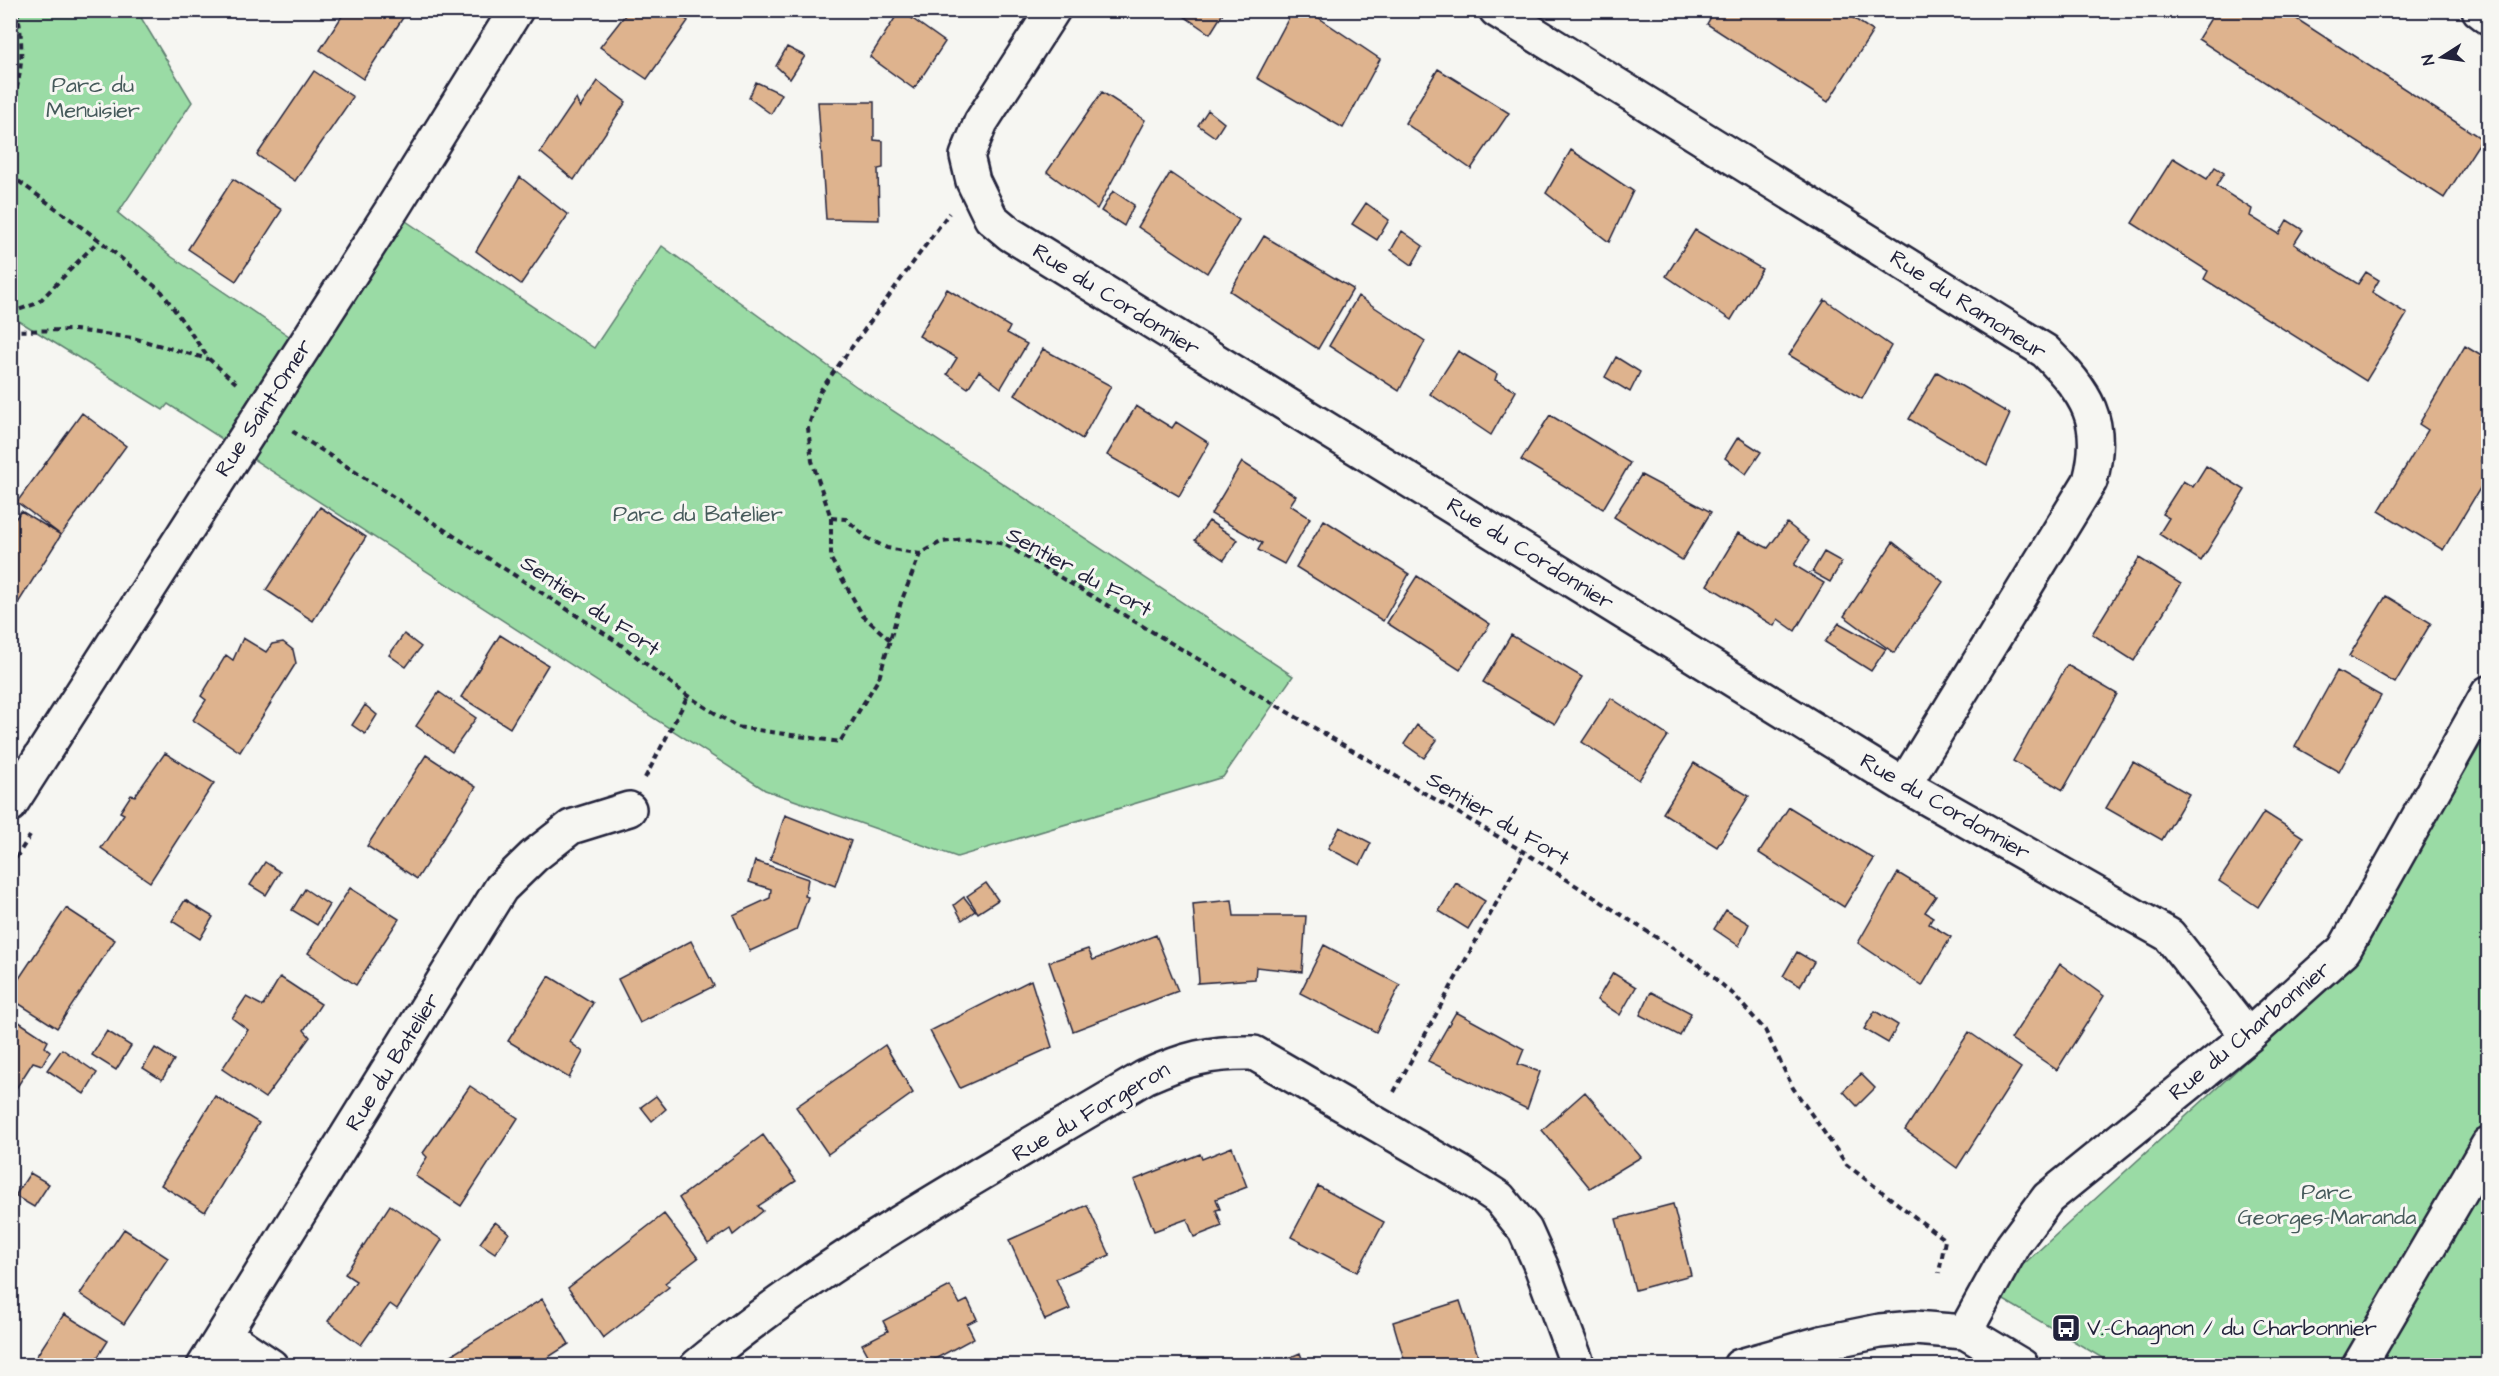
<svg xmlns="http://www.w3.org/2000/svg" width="2499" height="1376" viewBox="0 0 2499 1376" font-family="'Architects Daughter',sans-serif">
	<rect width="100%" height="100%" fill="#f6f6f2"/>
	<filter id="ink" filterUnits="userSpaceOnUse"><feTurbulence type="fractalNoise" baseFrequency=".0167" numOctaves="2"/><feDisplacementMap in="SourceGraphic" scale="12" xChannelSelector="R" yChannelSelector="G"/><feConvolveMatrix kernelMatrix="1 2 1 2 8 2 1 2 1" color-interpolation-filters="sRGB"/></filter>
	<g filter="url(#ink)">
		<!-- green -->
		<path fill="#9adba5" stroke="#5e7e70" stroke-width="1.5" d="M 10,11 L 137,11 L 192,102 L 118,213 L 172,257 L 304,346 L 391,211 L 594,348 L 662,246 L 857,387 L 1293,676 L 1223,777 L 957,857 L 765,790 L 168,404 L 163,410 L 11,316 Z
			M 2488,732 L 2488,1365 L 2114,1365 L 1992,1293 L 2353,964 Z"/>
		<!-- building -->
		<path fill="#deb38e" stroke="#22223b" stroke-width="1.5" d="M 346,10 L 408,10 L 363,79 L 320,50 Z
			M 629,10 L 674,10 L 688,21 L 647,79 L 600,47 Z
			M 900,10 L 945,42 L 914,89 L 870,57 Z
			M 1175,10 L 1225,10 L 1210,34 Z
			M 1293,10 L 1307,10 L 1380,59 L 1343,128 L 1257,78 Z
			M 1715,10 L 1841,10 L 1873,31 L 1828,102 L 1707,24 Z
			M 2216,10 L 2283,10 L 2482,139 L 2444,198 L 2198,39 Z
			M 787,47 L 805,56 L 790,79 L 776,66 Z
			M 1438,69 L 1509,113 L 1471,169 L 1405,123 Z
			M 314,71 L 353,97 L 295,181 L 257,155 Z
			M 598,81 L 626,102 L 574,180 L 540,152 L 576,99 L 580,108 Z
			M 756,82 L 782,94 L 771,114 L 749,98 Z
			M 1102,92 L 1145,120 L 1097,209 L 1047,172 Z
			M 818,102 L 874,102 L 874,140 L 883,141 L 883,168 L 878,169 L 879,220 L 826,219 Z
			M 1208,110 L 1224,123 L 1215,137 L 1198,125 Z
			M 1571,150 L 1633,191 L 1609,242 L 1546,193 Z
			M 2173,158 L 2207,179 L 2215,167 L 2224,173 L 2216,186 L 2252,209 L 2250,216 L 2279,234 L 2287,220 L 2303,230 L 2294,244 L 2358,284 L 2366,272 L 2379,280 L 2372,292 L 2407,314 L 2366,381 L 2204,279 L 2208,271 L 2132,223 Z
			M 1170,173 L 1239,220 L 1207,273 L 1138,227 Z
			M 520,177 L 568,215 L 521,284 L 476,251 Z
			M 233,179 L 282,210 L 236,281 L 188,249 Z
			M 1113,191 L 1134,205 L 1124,226 L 1101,211 Z
			M 1366,203 L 1389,220 L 1377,240 L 1352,224 Z
			M 1695,230 L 1762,269 L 1731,320 L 1666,276 Z
			M 1402,231 L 1423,246 L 1412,265 L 1391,250 Z
			M 1264,236 L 1353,289 L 1318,349 L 1230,291 Z
			M 947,289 L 1010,327 L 1007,333 L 1027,344 L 1001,388 L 979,371 L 968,388 L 947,374 L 957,358 L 919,336 Z
			M 1358,296 L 1425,341 L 1399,391 L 1329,346 Z
			M 1825,300 L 1891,346 L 1862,399 L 1789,355 Z
			M 2465,346 L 2488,360 L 2488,448 L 2481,461 L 2488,465 L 2488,475 L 2443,550 L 2379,511 L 2428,430 L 2419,424 Z
			M 1043,349 L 1111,386 L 1082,439 L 1015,395 Z
			M 1458,351 L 1497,374 L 1495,380 L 1516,391 L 1491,435 L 1430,394 Z
			M 1616,357 L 1640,372 L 1630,392 L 1605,377 Z
			M 1937,372 L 2010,414 L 1987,465 L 1909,419 Z
			M 1136,406 L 1172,428 L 1176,422 L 1209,443 L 1179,496 L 1107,455 Z
			M 82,413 L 126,446 L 61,535 L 17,502 Z
			M 1550,415 L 1630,463 L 1603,509 L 1521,460 Z
			M 1738,437 L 1761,452 L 1746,474 L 1725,458 Z
			M 1242,462 L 1296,496 L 1290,505 L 1310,518 L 1284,564 L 1258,550 L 1262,543 L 1211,514 Z
			M 2206,466 L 2245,490 L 2201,561 L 2159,534 L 2169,518 L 2162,514 L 2183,481 L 2193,487 Z
			M 1641,475 L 1711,512 L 1682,560 L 1614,517 Z
			M 320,507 L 366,537 L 313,621 L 266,590 Z
			M 21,511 L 61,535 L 10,616 L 10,526 Z
			M 1324,520 L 1409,574 L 1383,621 L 1296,567 Z
			M 1209,521 L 1238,540 L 1224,560 L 1195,540 Z
			M 1787,523 L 1809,541 L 1794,565 L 1824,583 L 1795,631 L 1778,619 L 1774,626 L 1707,585 L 1738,533 L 1768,548 Z
			M 1893,542 L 1943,582 L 1894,653 L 1844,616 Z
			M 1824,552 L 1842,562 L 1830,582 L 1812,572 Z
			M 2139,558 L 2181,584 L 2134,661 L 2092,634 Z
			M 1417,576 L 1490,624 L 1460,670 L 1387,623 Z
			M 2386,596 L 2431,623 L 2395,683 L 2349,656 Z
			M 1839,623 L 1886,649 L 1871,671 L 1825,642 Z
			M 404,634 L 421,647 L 406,667 L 389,655 Z
			M 500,635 L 548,665 L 510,728 L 461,697 Z
			M 1511,635 L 1582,677 L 1555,724 L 1483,682 Z
			M 243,638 L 266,652 L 272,644 L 283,642 L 293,650 L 296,663 L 240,752 L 193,720 L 206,700 L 201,696 L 226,655 L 233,660 Z
			M 2067,665 L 2117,694 L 2063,790 L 2013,761 Z
			M 2337,671 L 2381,696 L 2339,772 L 2295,747 Z
			M 439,692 L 476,718 L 452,752 L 416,726 Z
			M 1611,698 L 1668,736 L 1639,780 L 1582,742 Z
			M 365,705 L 377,715 L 365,734 L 352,725 Z
			M 1417,725 L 1437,740 L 1424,758 L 1404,744 Z
			M 165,753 L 214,783 L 150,882 L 101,848 L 124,814 L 120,812 L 131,795 L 135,796 Z
			M 426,755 L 476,787 L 417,879 L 367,846 Z
			M 2133,762 L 2189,794 L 2162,840 L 2106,808 Z
			M 1694,763 L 1749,796 L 1717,847 L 1663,813 Z
			M 1789,807 L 1874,859 L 1844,907 L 1759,853 Z
			M 2264,812 L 2303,837 L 2258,907 L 2219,881 Z
			M 785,815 L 851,841 L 835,886 L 770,860 Z
			M 1340,827 L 1371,843 L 1360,865 L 1328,848 Z
			M 755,861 L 808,879 L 805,896 L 808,897 L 796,930 L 750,951 L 733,915 L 770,898 L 771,889 L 749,882 Z
			M 265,862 L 280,872 L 266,895 L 250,885 Z
			M 1898,873 L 1936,896 L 1925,912 L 1933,917 L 1929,924 L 1951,937 L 1922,986 L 1858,943 Z
			M 986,883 L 998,900 L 978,913 L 967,896 Z
			M 1456,883 L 1485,901 L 1468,929 L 1439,911 Z
			M 350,888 L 399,919 L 356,985 L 308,953 Z
			M 305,889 L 329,905 L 317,925 L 292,910 Z
			M 964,897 L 975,911 L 962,920 L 954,905 Z
			M 185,900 L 213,917 L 200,939 L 172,921 Z
			M 1232,900 L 1234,916 L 1306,916 L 1302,972 L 1256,967 L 1255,979 L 1197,983 L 1199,981 L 1193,904 Z
			M 66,908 L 115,940 L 57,1028 L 10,998 L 10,992 Z
			M 1726,910 L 1749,924 L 1739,946 L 1714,929 Z
			M 1156,935 L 1178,991 L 1073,1031 L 1049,962 L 1088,949 L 1093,960 Z
			M 691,941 L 714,986 L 640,1023 L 618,979 Z
			M 1324,945 L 1400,985 L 1376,1032 L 1300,993 Z
			M 1797,952 L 1814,962 L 1800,986 L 1783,976 Z
			M 2060,964 L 2104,996 L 2057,1070 L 2011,1039 Z
			M 1613,973 L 1636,987 L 1620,1015 L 1597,1000 Z
			M 549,976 L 593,1003 L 570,1042 L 583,1052 L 569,1078 L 508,1041 Z
			M 280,977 L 321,1004 L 304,1030 L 310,1037 L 265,1098 L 222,1069 L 248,1030 L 232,1018 L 246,997 L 263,1006 Z
			M 1031,980 L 1052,1047 L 960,1088 L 930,1031 Z
			M 1651,992 L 1691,1013 L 1680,1036 L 1640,1015 Z
			M 1875,1011 L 1898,1025 L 1888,1043 L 1864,1029 Z
			M 1456,1012 L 1524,1049 L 1518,1064 L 1540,1072 L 1527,1109 L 1428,1061 Z
			M 10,1016 L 48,1041 L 45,1047 L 50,1051 L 42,1065 L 33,1062 L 10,1098 Z
			M 107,1031 L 131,1046 L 116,1070 L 92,1055 Z
			M 1969,1032 L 2021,1068 L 1957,1168 L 1905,1130 Z
			M 885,1045 L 913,1093 L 828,1154 L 796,1107 Z
			M 155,1048 L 174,1060 L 162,1080 L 143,1068 Z
			M 62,1049 L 97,1073 L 84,1094 L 47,1070 Z
			M 1861,1074 L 1875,1088 L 1857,1106 L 1843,1091 Z
			M 470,1086 L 518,1118 L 461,1206 L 415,1176 L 427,1157 L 423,1153 Z
			M 1585,1092 L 1641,1157 L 1590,1188 L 1542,1130 Z
			M 215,1096 L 259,1123 L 205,1212 L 161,1185 Z
			M 656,1096 L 666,1109 L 652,1121 L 641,1107 Z
			M 763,1135 L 796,1181 L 758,1206 L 763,1211 L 733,1235 L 730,1229 L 708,1244 L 679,1198 Z
			M 1232,1147 L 1247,1187 L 1216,1199 L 1220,1209 L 1216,1210 L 1222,1226 L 1194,1237 L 1187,1219 L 1154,1231 L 1134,1180 L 1200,1154 L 1202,1159 Z
			M 30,1173 L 49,1184 L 34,1207 L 15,1196 Z
			M 1318,1186 L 1384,1222 L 1357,1272 L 1291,1237 Z
			M 1673,1204 L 1691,1275 L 1635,1290 L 1616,1219 Z
			M 390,1205 L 442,1240 L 397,1309 L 390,1304 L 361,1345 L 328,1321 L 356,1281 L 345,1274 Z
			M 1087,1205 L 1110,1255 L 1056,1279 L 1070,1309 L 1045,1320 L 1009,1240 Z
			M 664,1214 L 698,1258 L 665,1283 L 669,1287 L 603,1338 L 568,1288 Z
			M 495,1222 L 509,1233 L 495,1253 L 480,1243 Z
			M 124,1229 L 168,1258 L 124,1324 L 80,1294 Z
			M 950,1286 L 960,1304 L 968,1300 L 977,1319 L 967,1324 L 974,1338 L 922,1366 L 874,1366 L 862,1344 L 888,1331 L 883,1321 Z
			M 542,1299 L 569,1344 L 547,1358 L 551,1366 L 456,1366 L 450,1356 Z
			M 1460,1301 L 1479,1359 L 1458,1366 L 1406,1366 L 1393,1322 Z
			M 64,1314 L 108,1341 L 92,1366 L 30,1366 Z
			M 1300,1353 L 1305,1366 L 1270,1366 Z"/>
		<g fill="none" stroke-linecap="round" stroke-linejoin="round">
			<!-- minor casing -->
			<g stroke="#22223b" stroke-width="38">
				<path id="minor" d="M 1053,10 L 981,122 L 967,156 L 973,181 L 991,218 L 1010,234 L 1904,785 L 2169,935 L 2248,1036
					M 1496,10 L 2045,351 C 2087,394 2106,420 2090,481 L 1904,785
					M 2479,10 L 2488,17
					M 10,805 L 391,211 L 516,10
					M 1965,1332 L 2013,1245 L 2048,1198 L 2248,1036 L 2344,950 L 2488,693
					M 224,1334 L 271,1366
					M 204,1366 L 501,888 L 534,856 L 571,827 L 629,809
					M 697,1366 C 834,1252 993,1168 1145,1077 C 1185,1059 1210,1052 1254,1053 L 1461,1173 L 1499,1198 L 1525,1230 L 1541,1266 L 1578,1366
					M 1740,1366 L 1821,1343 L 1880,1331 L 1914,1328 L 1965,1332 L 2022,1366
					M 2359,1366 L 2488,1145"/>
			</g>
			<!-- path -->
			<path stroke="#22223b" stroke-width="4" stroke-dasharray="6 4.5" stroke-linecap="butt" d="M 10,109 C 23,77 24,44 17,10
				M 10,175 L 99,240 L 162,292 L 209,359 L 236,383
				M 10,313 L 38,303 L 99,240
				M 10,331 L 75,330 L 133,338 L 208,359
				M 292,431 L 616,641 L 688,696 L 737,727 L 840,742 L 879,678 L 901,602 L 920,554 L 941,542 L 973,538 L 1004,544 L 1524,852 L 1699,965 L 1733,994 L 1765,1030 L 1793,1088 L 1847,1165 L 1945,1240 L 1939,1273
				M 831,518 L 846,519 L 867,538 L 887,548 L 920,554
				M 890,640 L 863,616 L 831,559 L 831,518 L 812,461 L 808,428 L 820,391 L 949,213
				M 645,778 L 688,696
				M 10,867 L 30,836
				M 1394,1092 L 1524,852"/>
			<!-- minor -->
			<use href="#minor" stroke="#f6f6f2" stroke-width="33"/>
		</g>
	</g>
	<!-- icons -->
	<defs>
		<g id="bus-square" transform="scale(1.5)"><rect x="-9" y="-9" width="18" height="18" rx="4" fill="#22223b" stroke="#f6f6f2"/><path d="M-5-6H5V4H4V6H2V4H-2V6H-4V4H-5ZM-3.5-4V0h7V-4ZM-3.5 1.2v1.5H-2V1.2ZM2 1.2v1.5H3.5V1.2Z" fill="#fff"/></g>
	</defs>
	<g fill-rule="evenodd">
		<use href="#bus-square" x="2066" y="1328"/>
	</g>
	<g text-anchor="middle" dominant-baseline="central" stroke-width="6" stroke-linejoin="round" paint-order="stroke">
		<!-- park labels -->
		<g font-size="22" fill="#465a5b" stroke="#f6f6f2">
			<text x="93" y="85">Parc du<tspan x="93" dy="25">Menuisier</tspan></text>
			<text x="698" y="514">Parc du Batelier</text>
			<text x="2327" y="1192">Parc<tspan x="2327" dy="25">Georges-Maranda</tspan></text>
		</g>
		<!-- street labels -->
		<g font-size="22" fill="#22223b" stroke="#f6f6f2">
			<text transform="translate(1116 300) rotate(32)">Rue du Cordonnier</text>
			<text transform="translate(1968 305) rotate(33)">Rue du Ramoneur</text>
			<text transform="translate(264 408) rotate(-57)">Rue Saint-Omer</text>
			<text transform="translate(1530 554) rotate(32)">Rue du Cordonnier</text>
			<text transform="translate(1079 572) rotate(29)">Sentier du Fort</text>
			<text transform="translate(590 606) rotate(34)">Sentier du Fort</text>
			<text transform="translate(1945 807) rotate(30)">Rue du Cordonnier</text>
			<text transform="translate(1498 819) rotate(31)">Sentier du Fort</text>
			<text transform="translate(2250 1031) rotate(-40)">Rue du Charbonnier</text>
			<text transform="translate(393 1062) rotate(-58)">Rue du Batelier</text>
			<text transform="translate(1091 1112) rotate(-30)">Rue du Forgeron</text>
		</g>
		<!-- poi labels -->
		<g font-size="22" fill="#22223b" stroke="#f6f6f2" text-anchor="start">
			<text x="2087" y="1328">V.-Chagnon / du Charbonnier</text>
		</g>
	</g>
	<!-- margin -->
	<rect width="2499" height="1376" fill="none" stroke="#f6f6f2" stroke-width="36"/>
	<rect x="18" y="18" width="2463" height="1340" fill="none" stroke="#22223b" stroke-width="2" filter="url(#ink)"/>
	<!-- north arrow -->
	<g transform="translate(2442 57) rotate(258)" stroke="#f6f6f2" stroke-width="4.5" paint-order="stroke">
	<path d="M0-4.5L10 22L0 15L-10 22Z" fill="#22223b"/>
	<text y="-9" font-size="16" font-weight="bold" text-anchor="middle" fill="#22223b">N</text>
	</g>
</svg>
